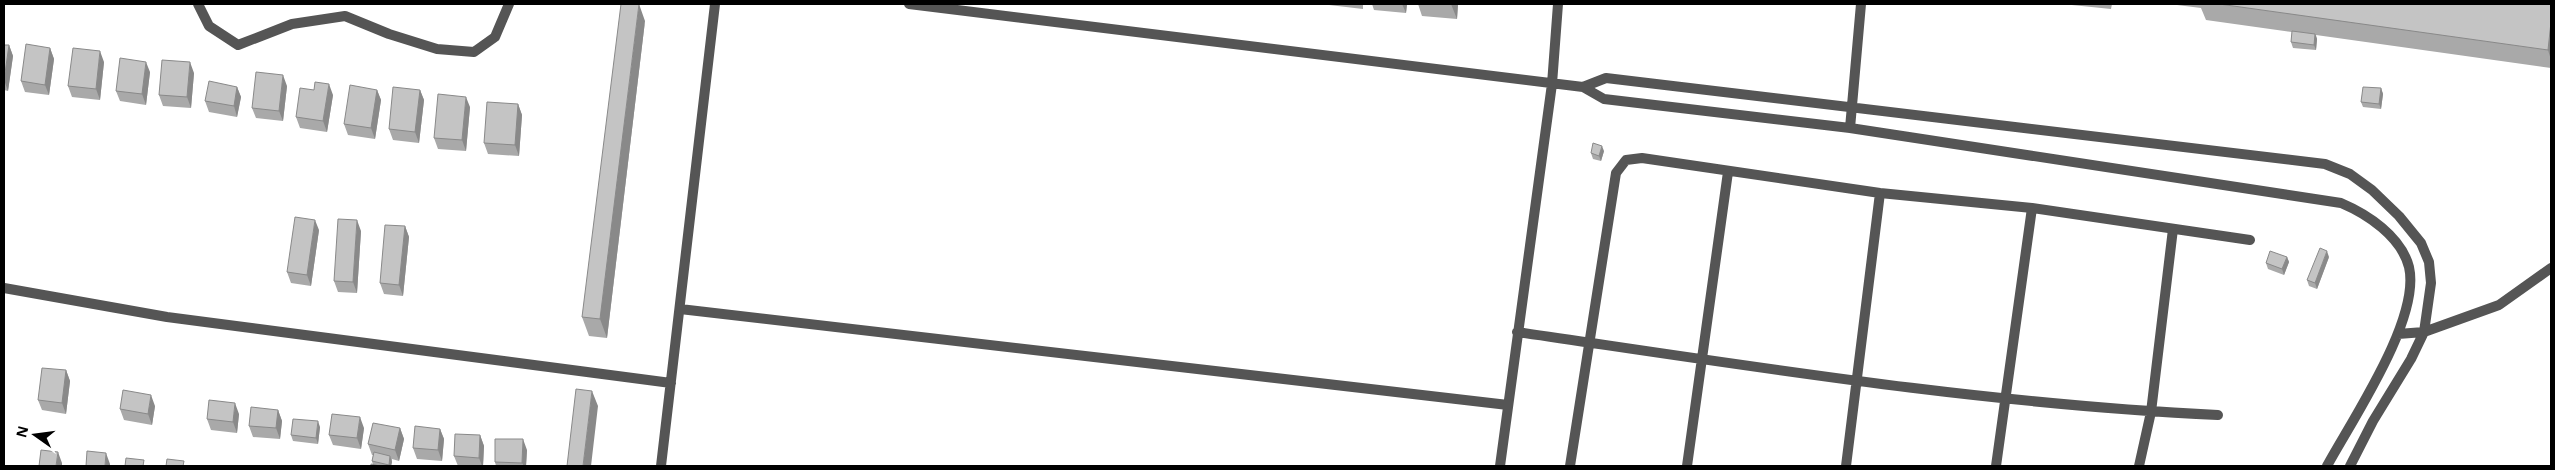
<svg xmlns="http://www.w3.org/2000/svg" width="2555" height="470" viewBox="0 0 2555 470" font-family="'Open Sans',sans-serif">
	<rect width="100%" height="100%" fill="#fff"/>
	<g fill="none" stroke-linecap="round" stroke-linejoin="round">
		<!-- service -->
		<path stroke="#555" stroke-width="10" d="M 198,4 L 209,26 L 238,45 L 292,24 L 345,16 L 389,34 L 437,49 L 474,52 L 495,37 L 509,4
			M 909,4 L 1583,87 L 1604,99 L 1850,128 L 2341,203 C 2367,214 2401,236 2409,267 C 2421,319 2352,420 2327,466
			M 1583,87 L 1606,78 L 2325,164 L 2350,174 L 2372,190 L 2399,216 L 2421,243 L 2429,262 L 2431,283 L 2424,332 L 2411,359 L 2373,421 L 2350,466
			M 1850,128 L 1861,4
			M 4,288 L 167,317 L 671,383
			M 680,309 L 1508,405
			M 1517,332 C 1750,366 1983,404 2218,415
			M 2398,334 L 2424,332 L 2499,305 L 2551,268
			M 661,466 L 715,4
			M 1500,466 L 1552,84 L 1558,4
			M 1570,466 L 1616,173 L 1626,160 L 1642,158 L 1880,193 L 2032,208 L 2250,240
			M 1687,466 L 1728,172
			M 1846,466 L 1880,193
			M 1996,466 L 2032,208
			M 2139,466 L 2151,412 L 2173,229"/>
	</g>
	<!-- wall -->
	<path fill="#a9a9a9" d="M 1305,4 L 1319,4 L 1318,5 Z
		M 1328,4 L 1363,4 L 1363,9 L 1329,5 Z
		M 1372,4 L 1407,4 L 1406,13 L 1374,10 Z
		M 1418,4 L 1458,4 L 1457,19 L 1422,16 Z
		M 2062,4 L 2112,4 L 2111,9 Z
		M 2169,4 L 2551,4 L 2551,68 L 2316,35 L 2317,39 L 2316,50 L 2293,48 L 2291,42 L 2292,32 L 2206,20 L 2201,8 Z
		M 645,21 L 607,338 L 589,336 L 582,317 Z
		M 4,45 L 9,45 L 13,56 L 8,91 L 4,90 Z
		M 50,48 L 54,59 L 49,95 L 25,92 L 21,81 Z
		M 104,62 L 100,100 L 72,97 L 68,86 Z
		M 150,72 L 146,105 L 120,101 L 116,91 Z
		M 194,73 L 191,108 L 163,106 L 159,95 Z
		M 287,86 L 283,121 L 256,118 L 252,108 Z
		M 237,87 L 241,97 L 237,117 L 209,112 L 205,101 Z
		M 2381,88 L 2383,94 L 2381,109 L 2363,107 L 2361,102 Z
		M 314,90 L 333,95 L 327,132 L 300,128 L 296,117 Z
		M 377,90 L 381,100 L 375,139 L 348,135 L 344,124 Z
		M 420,90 L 424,100 L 419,143 L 393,140 L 389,129 Z
		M 518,104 L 522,115 L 519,156 L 488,154 L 484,143 Z
		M 470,107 L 466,151 L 438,149 L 434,138 Z
		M 1604,151 L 1601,161 L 1593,159 L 1591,153 Z
		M 405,226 L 409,237 L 403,296 L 384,294 L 380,283 Z
		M 319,230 L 311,286 L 291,283 L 287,272 Z
		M 361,231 L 357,293 L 338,292 L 334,281 Z
		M 2287,257 L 2289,262 L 2284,275 L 2268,269 L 2266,263 Z
		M 2329,257 L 2317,289 L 2309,286 L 2307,280 Z
		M 66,370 L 70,381 L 66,414 L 42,410 L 38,400 Z
		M 155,406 L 152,425 L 124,420 L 120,409 Z
		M 278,410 L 282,421 L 280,439 L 253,437 L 249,426 Z
		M 239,414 L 237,433 L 211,430 L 207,419 Z
		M 320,427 L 318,444 L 293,441 L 291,435 Z
		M 364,428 L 361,449 L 333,445 L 329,435 Z
		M 400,428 L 404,439 L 399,461 L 392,459 L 392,462 L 391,466 L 371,466 L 373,465 L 372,461 L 373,455 L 372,455 L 368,444 Z
		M 440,429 L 444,439 L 442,461 L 417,459 L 413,448 Z
		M 480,435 L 484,446 L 483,466 L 458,466 L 454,456 Z
		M 527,450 L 526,466 L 496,466 L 495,462 Z"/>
	<!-- shaded-wall -->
	<path fill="#898989" d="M 639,4 L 645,21 L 607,338 L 600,319 Z
		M 1402,4 L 1407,4 L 1406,13 Z
		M 1451,4 L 1458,4 L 1457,19 Z
		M 2551,22 L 2551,60 L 2548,50 Z
		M 2315,34 L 2317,39 L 2316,50 L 2314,45 Z
		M 9,45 L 13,56 L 8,91 L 4,80 Z
		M 50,48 L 54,59 L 49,95 L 45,85 Z
		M 100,51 L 104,62 L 100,100 L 96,89 Z
		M 146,62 L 150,72 L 146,105 L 142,94 Z
		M 190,62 L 194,73 L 191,108 L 187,97 Z
		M 283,75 L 287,86 L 283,121 L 279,111 Z
		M 329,84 L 333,95 L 327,132 L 323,121 Z
		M 237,87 L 241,97 L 237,117 L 234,106 Z
		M 2381,88 L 2383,94 L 2381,109 L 2379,104 Z
		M 377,90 L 381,100 L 375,139 L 371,128 Z
		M 420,90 L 424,100 L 419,143 L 415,132 Z
		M 466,97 L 470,107 L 466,151 L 462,140 Z
		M 518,104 L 522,115 L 519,156 L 515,145 Z
		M 1602,146 L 1604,151 L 1601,161 L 1599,156 Z
		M 315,220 L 319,230 L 311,286 L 307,275 Z
		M 357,220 L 361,231 L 357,293 L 353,282 Z
		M 405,226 L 409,237 L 403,296 L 399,285 Z
		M 2327,251 L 2329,257 L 2317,289 L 2315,283 Z
		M 2287,257 L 2289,262 L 2284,275 L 2282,269 Z
		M 66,370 L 70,381 L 66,414 L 62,403 Z
		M 592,391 L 598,406 L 591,466 L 583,466 Z
		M 151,395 L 155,406 L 152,425 L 148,414 Z
		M 235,403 L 239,414 L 237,433 L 233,422 Z
		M 278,410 L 282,421 L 280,439 L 276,428 Z
		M 360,417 L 364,428 L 361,449 L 357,438 Z
		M 318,421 L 320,427 L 318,444 L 316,438 Z
		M 400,428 L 404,439 L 399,461 L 395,450 Z
		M 440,429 L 444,439 L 442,461 L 438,450 Z
		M 480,435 L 484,446 L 483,466 L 482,466 L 479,458 Z
		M 523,439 L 527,450 L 526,466 L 524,466 L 522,463 Z
		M 58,452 L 62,463 L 62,466 L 56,466 Z
		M 106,453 L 110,464 L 110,466 L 105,466 Z
		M 390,456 L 392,462 L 391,466 L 389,466 L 389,465 Z"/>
	<!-- building -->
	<path fill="#c4c4c4" stroke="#898989" d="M 621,4 L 639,4 L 600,319 L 582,317 Z
		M 2219,4 L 2551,4 L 2551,22 L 2548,50 Z
		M 2292,31 L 2315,34 L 2314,45 L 2291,42 Z
		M 26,44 L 50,48 L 45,85 L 21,81 Z
		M 4,45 L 9,45 L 4,80 Z
		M 73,48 L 100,51 L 96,89 L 68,86 Z
		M 120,58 L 146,62 L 142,94 L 116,91 Z
		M 162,60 L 190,62 L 187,97 L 159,95 Z
		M 256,72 L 283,75 L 279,111 L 252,108 Z
		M 209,81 L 237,87 L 234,106 L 205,101 Z
		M 315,82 L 329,84 L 323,121 L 296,117 L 300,88 L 314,90 Z
		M 350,85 L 377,90 L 371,128 L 344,124 Z
		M 393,87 L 420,90 L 415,132 L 389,129 Z
		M 2363,87 L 2381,88 L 2379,104 L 2361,102 Z
		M 438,94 L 466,97 L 462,140 L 434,138 Z
		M 487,102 L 518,104 L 515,145 L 484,143 Z
		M 1593,143 L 1602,146 L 1599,156 L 1591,153 Z
		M 295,217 L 315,220 L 307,275 L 287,272 Z
		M 338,219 L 357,220 L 353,282 L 334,281 Z
		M 385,225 L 405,226 L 399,285 L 380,283 Z
		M 2320,248 L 2327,251 L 2315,283 L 2307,280 Z
		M 2270,251 L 2287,257 L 2282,269 L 2266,263 Z
		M 42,368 L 66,370 L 62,403 L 38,400 Z
		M 576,389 L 592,391 L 583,466 L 567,466 Z
		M 123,390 L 151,395 L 148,414 L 120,409 Z
		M 209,400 L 235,403 L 233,422 L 207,419 Z
		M 251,407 L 278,410 L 276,428 L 249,426 Z
		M 332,414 L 360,417 L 357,438 L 329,435 Z
		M 293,419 L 318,421 L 316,438 L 291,435 Z
		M 373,423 L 400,428 L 395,450 L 368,444 Z
		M 415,426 L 440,429 L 438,450 L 413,448 Z
		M 455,434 L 480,435 L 479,458 L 454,456 Z
		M 495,439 L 523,439 L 522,463 L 495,462 Z
		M 41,450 L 58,452 L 56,466 L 39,466 Z
		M 87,451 L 106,453 L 105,466 L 86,466 Z
		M 374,452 L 390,456 L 389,465 L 372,461 Z
		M 126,458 L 144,460 L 143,466 L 125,466 Z
		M 167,459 L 184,461 L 183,466 L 166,466 Z
		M 371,464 L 380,466 L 371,466 Z"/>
	<!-- border -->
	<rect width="2555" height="470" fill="none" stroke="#000000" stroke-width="10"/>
	<!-- north arrow -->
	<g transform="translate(35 435) rotate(284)" stroke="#ffffff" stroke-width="4" paint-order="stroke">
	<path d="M0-4L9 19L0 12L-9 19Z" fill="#000000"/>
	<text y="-8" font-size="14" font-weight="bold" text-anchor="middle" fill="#000000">N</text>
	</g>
</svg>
